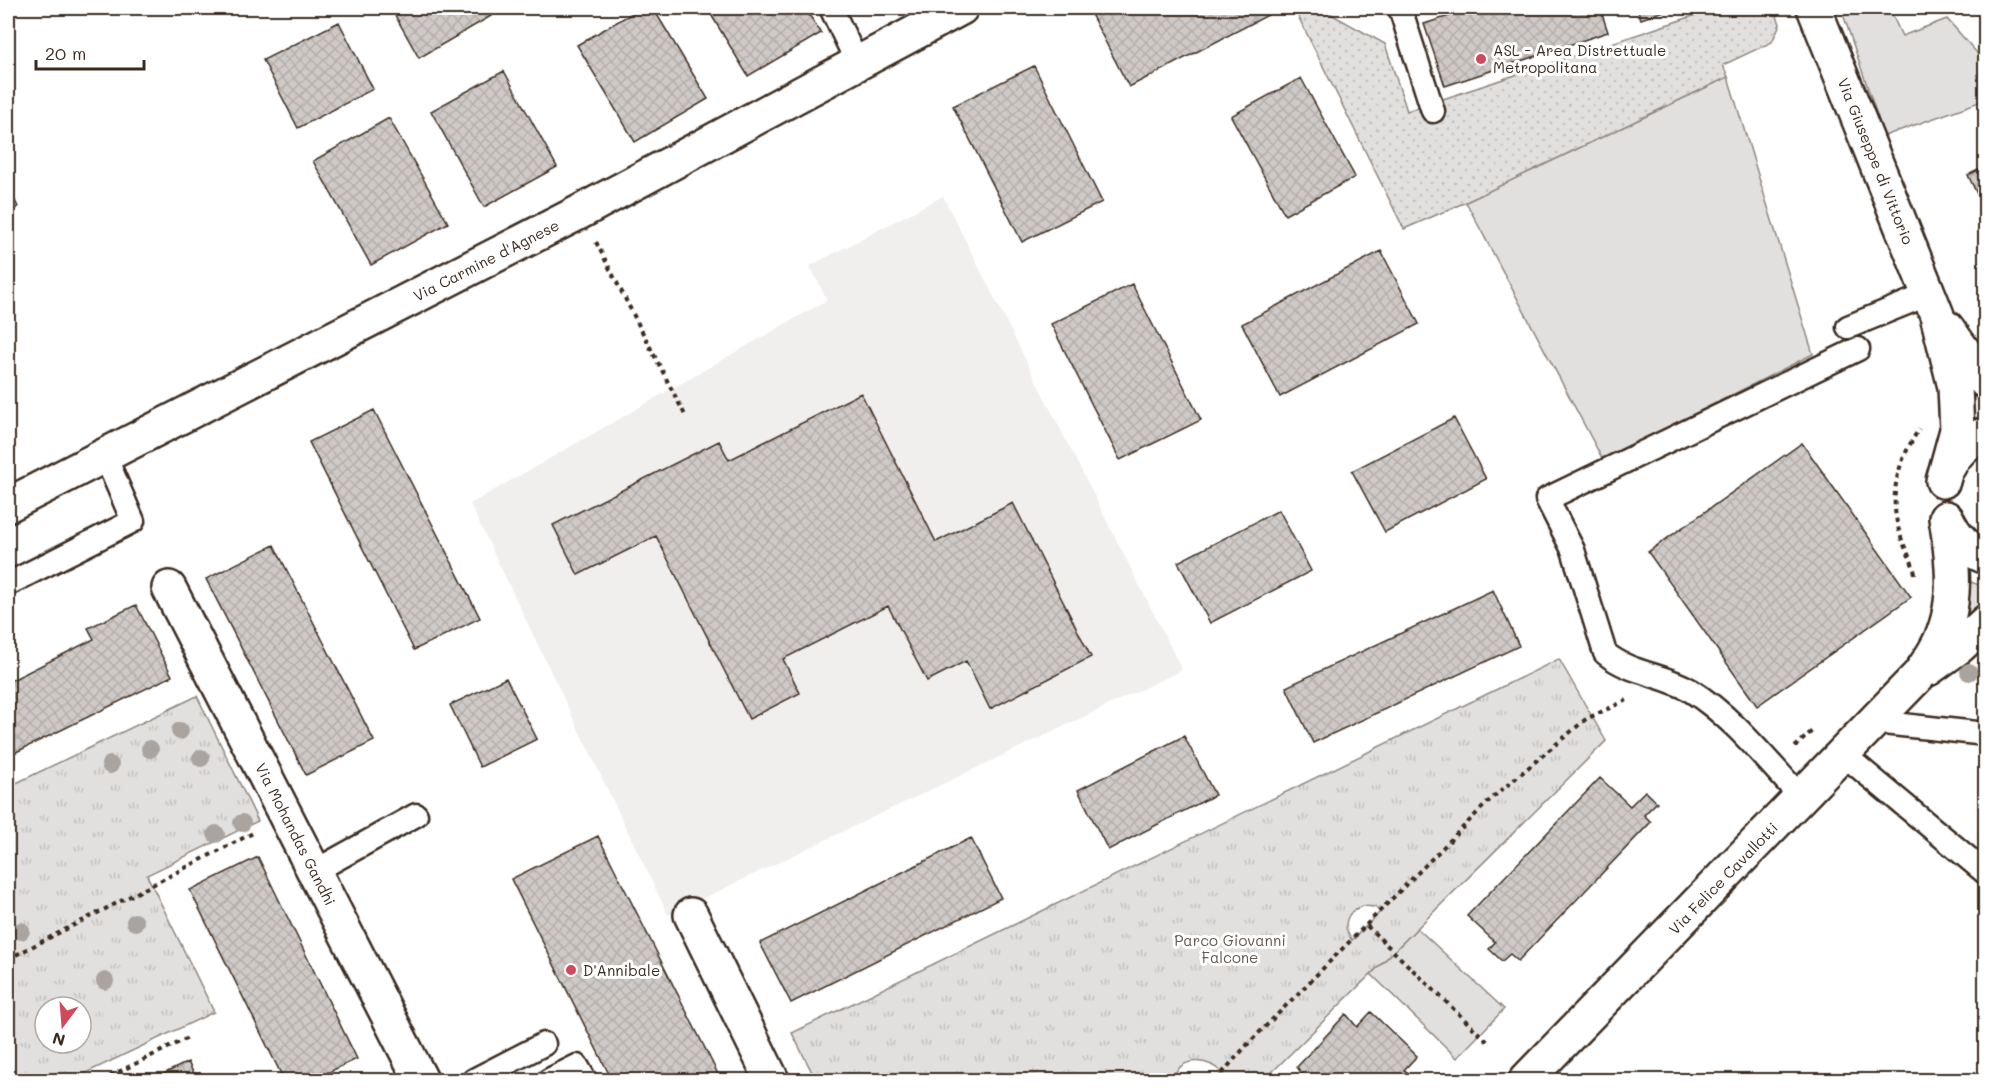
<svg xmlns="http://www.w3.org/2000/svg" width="1993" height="1088" viewBox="0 0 1993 1088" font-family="Mali,sans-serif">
	<defs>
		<pattern id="park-tufts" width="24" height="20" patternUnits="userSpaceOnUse" patternTransform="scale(1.5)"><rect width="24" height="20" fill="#e2e0de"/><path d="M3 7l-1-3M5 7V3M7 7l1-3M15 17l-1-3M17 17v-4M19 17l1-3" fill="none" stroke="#c3c0be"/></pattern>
		<pattern id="garden-dots" width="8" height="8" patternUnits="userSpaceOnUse" patternTransform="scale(1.5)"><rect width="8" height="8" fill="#e2e0de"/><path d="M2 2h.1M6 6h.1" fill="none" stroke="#c3c0be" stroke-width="1.8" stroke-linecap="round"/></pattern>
		<pattern id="building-cross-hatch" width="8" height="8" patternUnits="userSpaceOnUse" patternTransform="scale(1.5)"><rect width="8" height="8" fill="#cfcac7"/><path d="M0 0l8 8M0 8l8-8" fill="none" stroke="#b3aeaa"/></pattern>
	</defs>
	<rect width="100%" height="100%" fill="#fff"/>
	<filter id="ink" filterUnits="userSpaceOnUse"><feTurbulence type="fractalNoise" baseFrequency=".0167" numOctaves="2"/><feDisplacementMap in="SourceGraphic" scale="12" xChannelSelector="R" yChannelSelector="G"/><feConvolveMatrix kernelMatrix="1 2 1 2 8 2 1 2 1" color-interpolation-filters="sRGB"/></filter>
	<g filter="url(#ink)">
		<!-- built -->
		<path fill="#f1efee" d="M 943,196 L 1182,670 L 668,915 L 470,504 L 827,300 L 810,266 Z"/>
		<!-- grass -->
		<path fill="#e2e0de" stroke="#8e857e" stroke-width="1.5" d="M 1841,8 L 1889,8 L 1902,36 L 1947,19 L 1985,62 L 1985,100 L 1884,136 Z
			M 1728,77 L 1813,354 L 1603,460 L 1466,202 Z
			M 1962,579 L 1985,587 L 1985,604 L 1955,639 Z
			M 1417,928 L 1504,1009 L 1457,1058 L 1371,974 Z"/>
		<!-- park -->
		<path fill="url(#park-tufts)" stroke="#8e857e" stroke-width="1.5" fill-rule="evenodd" d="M 1559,659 L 1606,741 L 1264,1080 L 1216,1080 L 1222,1073 C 1207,1057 1180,1056 1172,1080 L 816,1080 L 792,1033 ZM 1363,906 L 1375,907 L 1380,912 L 1352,940 C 1341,926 1346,911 1363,906 Z
			M 197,696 L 258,821 L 147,875 L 214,1012 L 71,1080 L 8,1080 L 8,787 ZM 45,1007 L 81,1007 L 81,1043 L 45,1043 Z"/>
		<!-- garden -->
		<path fill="url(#garden-dots)" stroke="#8e857e" stroke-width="1.5" d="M 1294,8 L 1320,8 L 1385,44 L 1407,111 L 1702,13 L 1708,8 L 1774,8 L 1780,24 L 1772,42 L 1723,65 L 1728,77 L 1466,202 L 1404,229 Z"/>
		<!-- building -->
		<path fill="url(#building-cross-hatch)" stroke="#3b2a1e" stroke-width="1.5" d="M 391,8 L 486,8 L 491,16 L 419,58 Z
			M 641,8 L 653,8 L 708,99 L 635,142 L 577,45 Z
			M 707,8 L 805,8 L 821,33 L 748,76 Z
			M 1103,8 L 1264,8 L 1268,15 L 1129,87 L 1091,14 Z
			M 1474,8 L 1600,8 L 1608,32 L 1445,86 L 1424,24 Z
			M 1637,8 L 1673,8 L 1641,19 Z
			M 339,22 L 373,89 L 298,128 L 263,60 Z
			M 1034,66 L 1102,202 L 1022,242 L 953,106 Z
			M 504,71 L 557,167 L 484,207 L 431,111 Z
			M 1301,78 L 1355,177 L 1285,215 L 1231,116 Z
			M 389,118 L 448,223 L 371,265 L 313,161 Z
			M 1986,166 L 1986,213 L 1968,175 Z
			M 8,186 L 18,207 L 8,213 Z
			M 1381,251 L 1419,324 L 1280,397 L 1242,324 Z
			M 1132,284 L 1201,420 L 1120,460 L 1051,324 Z
			M 861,393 L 936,542 L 1013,503 L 1091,657 L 990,709 L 966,661 L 927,681 L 888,606 L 783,659 L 800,693 L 749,719 L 656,536 L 578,575 L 553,525 L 719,441 L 729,460 Z
			M 374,410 L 480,618 L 414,650 L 309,442 Z
			M 1454,418 L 1486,479 L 1385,532 L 1352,471 Z
			M 1802,443 L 1911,597 L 1757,706 L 1648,552 Z
			M 1279,510 L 1311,571 L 1210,623 L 1178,562 Z
			M 274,545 L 374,741 L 306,775 L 206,579 Z
			M 1493,590 L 1519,646 L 1313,743 L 1286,687 Z
			M 136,605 L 172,676 L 8,756 L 8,682 L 94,639 L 88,628 Z
			M 506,678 L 537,739 L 480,767 L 450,705 Z
			M 1184,736 L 1215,795 L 1108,850 L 1078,790 Z
			M 1600,778 L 1630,806 L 1645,791 L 1657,802 L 1644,815 L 1651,822 L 1518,961 L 1510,954 L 1502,961 L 1489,949 L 1495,942 L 1467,916 Z
			M 598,836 L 721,1080 L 612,1080 L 511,879 Z
			M 971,838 L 1001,898 L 791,1003 L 760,943 Z
			M 258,857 L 357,1059 L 312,1080 L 284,1080 L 190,890 Z
			M 1371,1012 L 1417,1056 L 1404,1070 L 1415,1077 L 1411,1080 L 1303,1080 L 1305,1078 L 1297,1067 L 1346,1014 L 1357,1027 Z
			M 188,1062 L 197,1080 L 151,1080 Z"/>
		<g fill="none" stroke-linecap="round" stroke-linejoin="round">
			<!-- lane casing -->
			<g stroke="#3b2a1e" stroke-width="27">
				<path id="lane" d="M 831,8 L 857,62
					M 1400,8 L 1433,111
					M 1848,327 L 1929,294
					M 8,584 L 133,521 L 105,456
					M 1874,722 L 1986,734
					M 1843,754 L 1986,873
					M 1801,797 C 1766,760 1733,717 1690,690 C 1663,674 1630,674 1605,653 L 1573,550 L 1547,499 L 1858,349
					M 315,871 L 416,815
					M 474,1080 L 544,1044
					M 549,1080 L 577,1066 L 585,1080"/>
			</g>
			<!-- street casing -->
			<g stroke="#3b2a1e" stroke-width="38">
				<path id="street" d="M 8,505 L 580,212 L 961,8
					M 169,588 L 421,1080
					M 691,915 L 772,1080"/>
			</g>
			<!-- secondary casing -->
			<g stroke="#3b2a1e" stroke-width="38">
				<path id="secondary" d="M 1814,8 L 1937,315 L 1955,387 L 1957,430 L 1943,481
					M 1947,328 L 1986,382
					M 1949,466 C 1956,452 1970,439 1986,434
					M 1947,519 C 1955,537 1967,550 1986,557
					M 1928,669 L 1960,646 L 1986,622
					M 1526,1080 L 1919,675 C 1925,666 1932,657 1937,647 C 1959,608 1953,560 1946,518"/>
			</g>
			<!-- path -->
			<path stroke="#3b2a1e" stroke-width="4" stroke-dasharray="4.5 4.5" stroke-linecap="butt" d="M 596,242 L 685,415
				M 1983,248 L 1986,254
				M 1915,574 C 1913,562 1906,551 1902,540 C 1887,498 1896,465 1919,429
				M 1795,747 L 1812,731
				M 1367,926 L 1490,1044
				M 8,944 L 14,956
				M 8,959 L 255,832
				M 102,1080 L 190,1037
				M 1216,1080 L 1247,1045 L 1491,799 L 1586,719 L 1629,699"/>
			<!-- lane -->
			<use href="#lane" stroke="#fff" stroke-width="22"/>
			<!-- street -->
			<use href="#street" stroke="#fff" stroke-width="33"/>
			<!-- secondary -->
			<use href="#secondary" stroke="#fff" stroke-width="33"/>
		</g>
		<!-- trees -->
		<g fill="#aaa39e">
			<circle cx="1969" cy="672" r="9"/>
			<circle cx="180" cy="731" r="9"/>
			<circle cx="150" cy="749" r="9"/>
			<circle cx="201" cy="758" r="9"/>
			<circle cx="110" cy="765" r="9"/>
			<circle cx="242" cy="823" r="9"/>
			<circle cx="216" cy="834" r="9"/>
			<circle cx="135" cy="922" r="9"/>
			<circle cx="21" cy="931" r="9"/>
			<circle cx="105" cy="981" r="9"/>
		</g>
	</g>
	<!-- markers -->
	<g fill="#d1495b" stroke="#fff" stroke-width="2">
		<circle cx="1481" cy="59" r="6"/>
		<circle cx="571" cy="970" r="6"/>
	</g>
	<g text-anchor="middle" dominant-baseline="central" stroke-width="6" stroke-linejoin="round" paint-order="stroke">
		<!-- poi labels -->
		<g font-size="15" fill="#3b2a1e" stroke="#fff" text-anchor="start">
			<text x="1493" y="50">ASL - Area Distrettuale<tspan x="1493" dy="17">Metropolitana</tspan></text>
			<text x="583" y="970">D'Annibale</text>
		</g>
		<!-- street labels -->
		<g font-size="15" fill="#3b2a1e" stroke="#fff">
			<text transform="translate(1876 161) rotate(68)">Via Giuseppe di Vittorio</text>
			<text transform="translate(486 260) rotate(-27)">Via Carmine d'Agnese</text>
			<text transform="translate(296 834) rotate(63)">Via Mohandas Gandhi</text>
			<text transform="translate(1723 878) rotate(-46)">Via Felice Cavallotti</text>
		</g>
		<!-- park labels -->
		<g font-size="15" fill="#65584e" stroke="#fff">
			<text x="1230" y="940">Parco Giovanni<tspan x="1230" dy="17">Falcone</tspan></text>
		</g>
	</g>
	<!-- margin -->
	<rect width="1993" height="1088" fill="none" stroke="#fff" stroke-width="30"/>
	<rect x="15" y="15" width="1963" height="1058" fill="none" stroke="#3b2a1e" stroke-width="2" filter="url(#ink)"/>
	<!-- north arrow -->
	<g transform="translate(63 1025) rotate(196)"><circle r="28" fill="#ffffff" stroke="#b1aaa5" stroke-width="1.5"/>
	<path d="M0-4.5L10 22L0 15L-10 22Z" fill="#d1495b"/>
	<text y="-9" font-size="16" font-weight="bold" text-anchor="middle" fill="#3b2a1e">N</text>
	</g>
	<!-- scale -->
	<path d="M36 60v9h108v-9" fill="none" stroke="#3b2a1e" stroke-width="3"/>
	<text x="45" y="60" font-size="18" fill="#3b2a1e" stroke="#ffffff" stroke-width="4.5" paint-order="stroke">20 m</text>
</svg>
